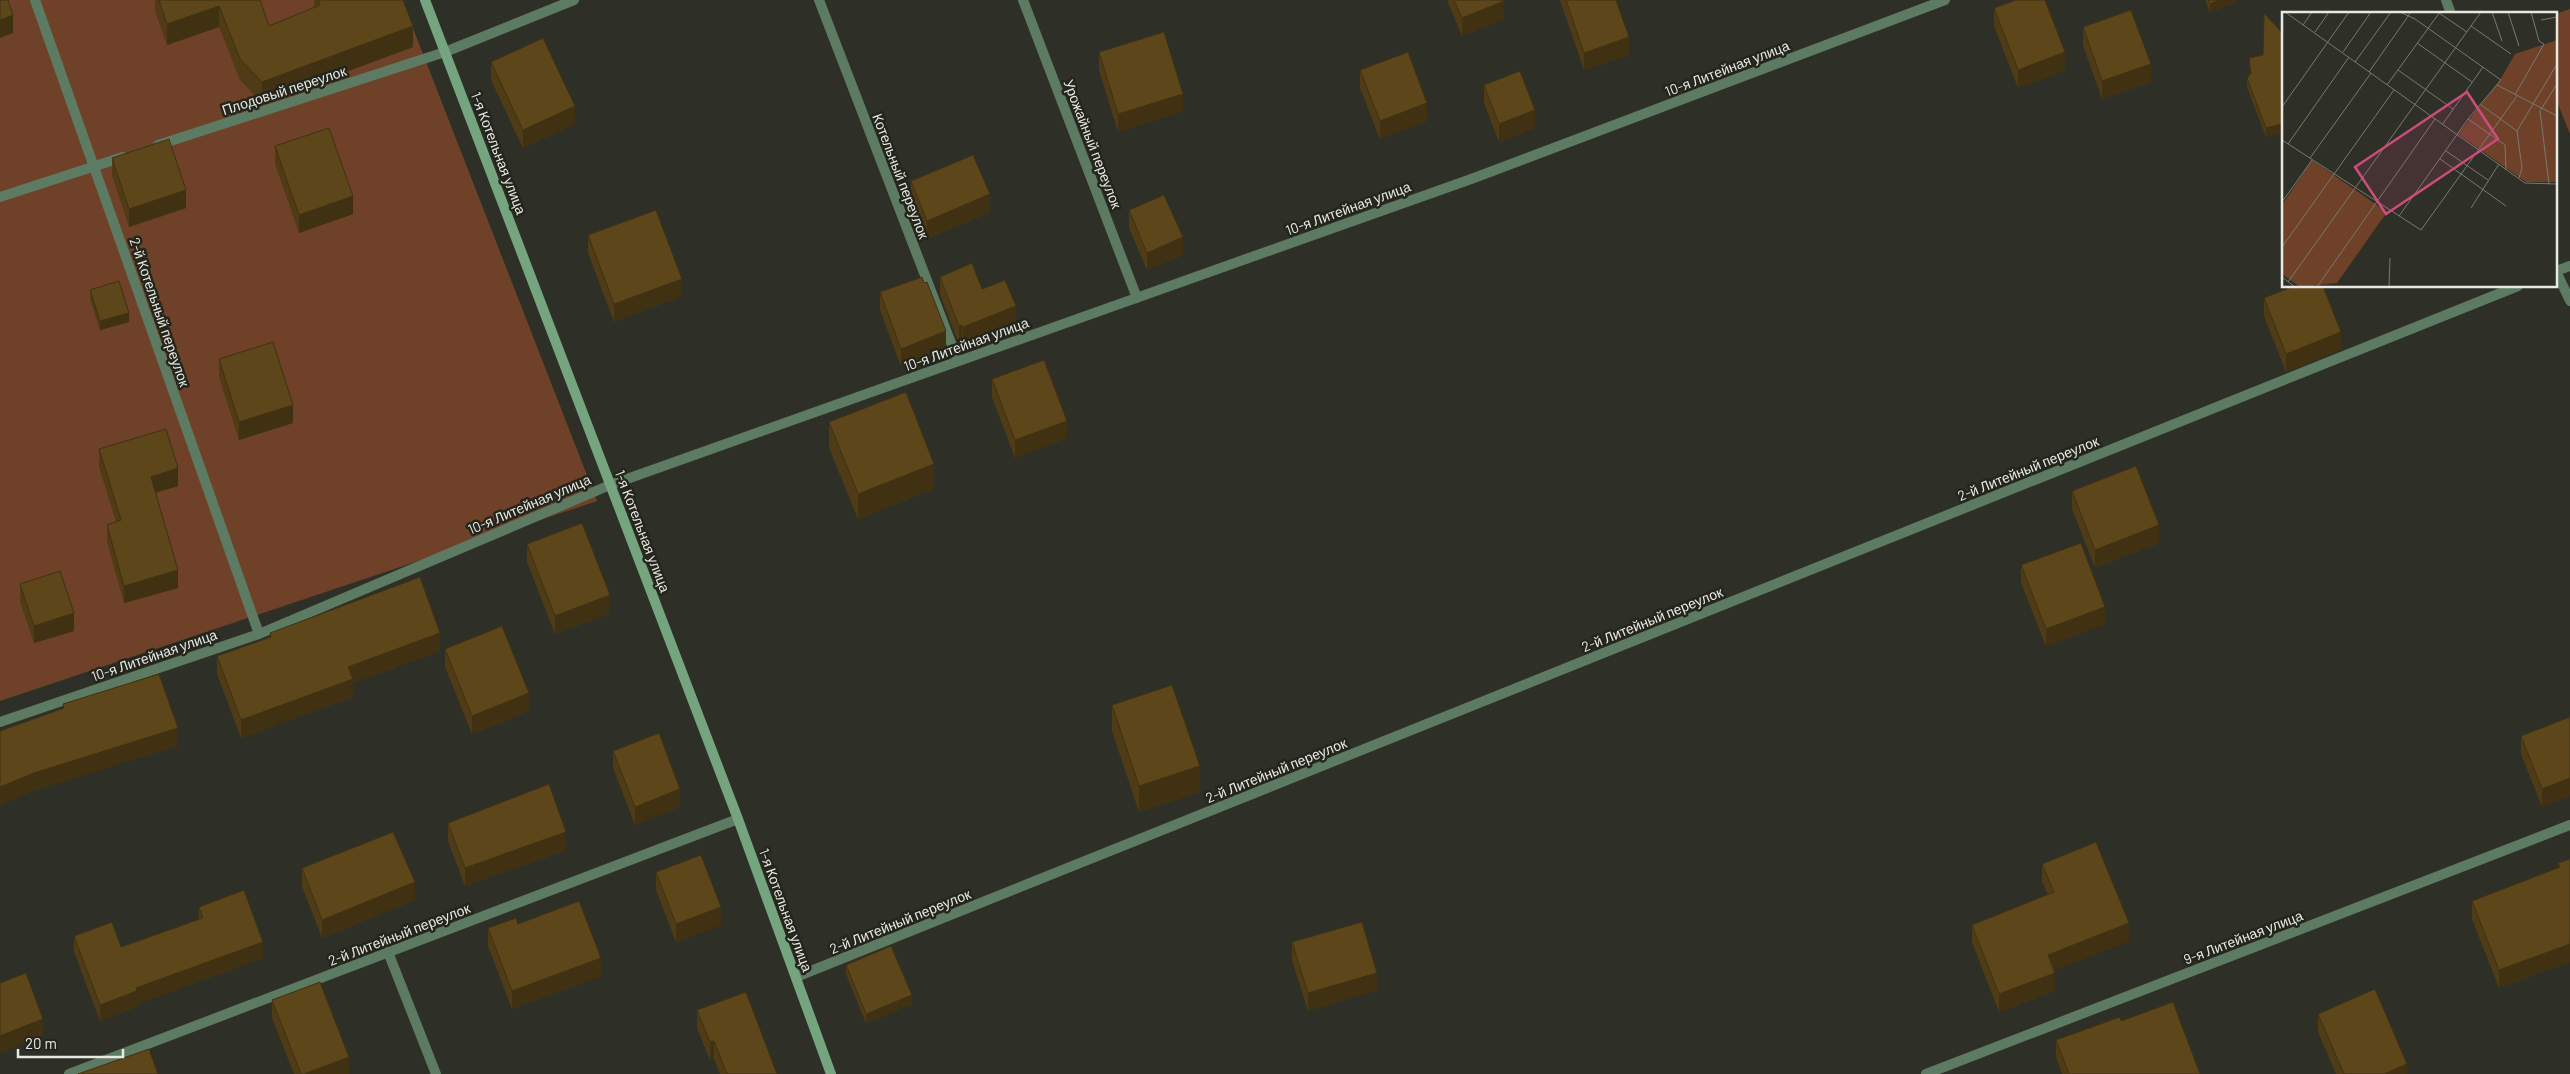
<svg xmlns="http://www.w3.org/2000/svg" width="2570" height="1074" viewBox="0 0 2570 1074" font-family="Barlow,sans-serif">
	<rect width="100%" height="100%" fill="#2e3027"/>
	<!-- green -->
	<path fill="#6f4128" d="M 0,0 L 402,0 L 597,501 L 0,701 Z
		M 2570,9 L 2570,134 L 2556,99 L 2556,14 Z"/>
	<g fill="none" stroke-linecap="round" stroke-linejoin="round">
		<!-- street -->
		<path stroke="#5d7a63" stroke-width="10" d="M 35,0 L 259,634
			M 819,0 L 958,361
			M 1023,0 L 1137,298
			M 2446,0 L 2451,14
			M 158,145 L 445,52 L 574,0
			M 0,197 L 123,157
			M 2556,271 L 2570,301
			M 2556,271 L 2570,266
			M 0,722 L 259,634 L 610,485 L 1474,178 L 1945,0
			M 388,952 L 436,1074
			M 796,977 L 2518,286
			M 69,1074 L 738,819
			M 1926,1074 L 2570,825"/>
		<!-- secondary -->
		<path stroke="#75a57f" stroke-width="10" d="M 425,0 L 738,819 L 831,1074"/>
	</g>
	<!-- wall -->
	<path fill="#4f3c16" d="M 155,0 L 260,0 L 269,26 L 314,8 L 314,0 L 403,0 L 413,47 L 262,103 L 240,80 L 219,27 L 167,45 L 155,11 Z
		M 1447,0 L 1503,0 L 1504,19 L 1462,36 Z
		M 1560,0 L 1616,0 L 1629,55 L 1584,70 Z
		M 2205,0 L 2236,0 L 2236,2 L 2210,13 Z
		M 1994,8 L 2065,70 L 2018,88 L 1994,26 Z
		M 2083,27 L 2151,82 L 2102,99 L 2083,45 Z
		M 2284,35 L 2266,137 L 2247,87 L 2247,78 L 2250,74 L 2249,58 L 2263,55 Z
		M 1099,52 L 1183,111 L 1118,132 L 1099,70 Z
		M 491,62 L 575,124 L 523,148 L 491,80 Z
		M 1360,70 L 1427,121 L 1380,139 L 1360,88 Z
		M 1484,85 L 1535,128 L 1499,142 L 1484,103 Z
		M 275,146 L 353,214 L 299,233 L 275,164 Z
		M 112,158 L 186,208 L 129,227 L 112,176 Z
		M 911,181 L 990,212 L 927,239 L 911,199 Z
		M 1129,210 L 1183,255 L 1147,270 L 1129,228 Z
		M 588,235 L 682,296 L 614,322 L 588,253 Z
		M 940,277 L 982,289 L 1016,323 L 963,345 L 962,343 L 959,344 L 940,294 Z
		M 90,290 L 129,322 L 100,330 L 90,299 Z
		M 880,292 L 946,349 L 901,366 L 880,310 Z
		M 2264,298 L 2341,349 L 2286,372 L 2264,316 Z
		M 219,359 L 293,423 L 239,440 L 219,377 Z
		M 992,379 L 1067,438 L 1015,458 L 992,397 Z
		M 829,422 L 934,489 L 858,519 L 829,448 Z
		M 99,449 L 178,486 L 156,493 L 178,588 L 124,603 L 107,542 L 107,525 L 116,522 L 99,467 Z
		M 2072,491 L 2159,543 L 2095,568 L 2072,509 Z
		M 527,544 L 610,613 L 555,634 L 527,562 Z
		M 2021,565 L 2105,624 L 2046,646 L 2021,583 Z
		M 20,584 L 74,631 L 34,643 L 20,602 Z
		M 270,633 L 440,651 L 353,683 L 353,697 L 241,738 L 217,674 L 217,656 L 270,637 Z
		M 445,649 L 529,711 L 472,734 L 445,667 Z
		M 1112,705 L 1200,792 L 1139,812 L 1112,731 Z
		M 2570,717 L 2542,807 L 2521,754 L 2521,736 Z
		M 613,751 L 680,807 L 635,825 L 613,768 Z
		M 448,823 L 566,850 L 465,886 L 448,841 Z
		M 2570,859 L 2570,962 L 2499,988 L 2472,919 L 2472,901 L 2558,868 L 2558,863 Z
		M 2042,864 L 2129,941 L 2054,970 L 2055,991 L 1999,1012 L 1972,942 L 1972,925 L 2048,895 L 2042,881 Z
		M 302,868 L 415,900 L 322,938 L 302,886 Z
		M 656,872 L 721,925 L 676,942 L 656,890 Z
		M 199,907 L 263,958 L 137,1004 L 137,1007 L 100,1021 L 74,952 L 74,936 L 121,947 L 199,919 Z
		M 518,924 L 601,976 L 512,1009 L 488,946 L 488,928 Z
		M 1292,942 L 1377,990 L 1308,1011 L 1292,960 Z
		M 846,965 L 912,1004 L 866,1023 L 846,974 Z
		M 272,1000 L 349,1074 L 294,1074 L 272,1018 Z
		M 697,1010 L 777,1074 L 720,1074 L 714,1059 L 710,1060 L 697,1028 Z
		M 2318,1014 L 2407,1074 L 2336,1074 L 2318,1032 Z
		M 2121,1021 L 2200,1074 L 2062,1074 L 2056,1057 L 2056,1040 Z"/>
	<!-- shaded-wall -->
	<path fill="#403112" d="M 2219,0 L 2236,0 L 2236,2 L 2210,13 L 2210,4 Z
		M 1504,1 L 1504,19 L 1462,36 L 1462,18 Z
		M 219,6 L 219,27 L 167,45 L 167,24 Z
		M 13,15 L 13,33 L 0,38 L 0,20 Z
		M 413,26 L 413,47 L 262,103 L 262,82 Z
		M 1629,37 L 1629,55 L 1584,70 L 1584,53 Z
		M 2065,52 L 2065,70 L 2018,88 L 2018,70 Z
		M 2151,64 L 2151,82 L 2102,99 L 2102,81 Z
		M 1183,94 L 1183,111 L 1118,132 L 1118,114 Z
		M 1427,103 L 1427,121 L 1380,139 L 1380,121 Z
		M 575,106 L 575,124 L 523,148 L 523,130 Z
		M 1535,110 L 1535,128 L 1499,142 L 1499,124 Z
		M 2284,123 L 2284,132 L 2266,137 L 2266,128 Z
		M 186,190 L 186,208 L 129,227 L 129,209 Z
		M 990,194 L 990,212 L 927,239 L 927,221 Z
		M 353,196 L 353,214 L 299,233 L 299,215 Z
		M 1183,237 L 1183,255 L 1147,270 L 1147,253 Z
		M 682,279 L 682,296 L 614,322 L 614,304 Z
		M 1016,306 L 1016,323 L 963,345 L 963,327 Z
		M 129,313 L 129,322 L 100,330 L 100,321 Z
		M 962,325 L 962,343 L 959,344 L 959,326 Z
		M 946,331 L 946,349 L 901,366 L 901,349 Z
		M 2341,332 L 2341,349 L 2286,372 L 2286,354 Z
		M 293,405 L 293,423 L 239,440 L 239,422 Z
		M 1067,421 L 1067,438 L 1015,458 L 1015,440 Z
		M 934,464 L 934,489 L 858,519 L 858,494 Z
		M 178,468 L 178,486 L 151,494 L 151,477 Z
		M 2159,525 L 2159,543 L 2095,568 L 2095,550 Z
		M 178,570 L 178,588 L 124,603 L 124,586 Z
		M 610,595 L 610,613 L 555,634 L 555,616 Z
		M 2105,607 L 2105,624 L 2046,646 L 2046,629 Z
		M 74,613 L 74,631 L 34,643 L 34,626 Z
		M 440,633 L 440,651 L 353,683 L 353,697 L 241,738 L 241,720 L 348,667 Z
		M 529,693 L 529,711 L 472,734 L 472,716 Z
		M 178,728 L 178,746 L 34,791 L 0,805 L 0,787 L 34,773 Z
		M 1200,766 L 1200,792 L 1139,812 L 1139,786 Z
		M 2570,778 L 2570,796 L 2542,807 L 2542,789 Z
		M 680,789 L 680,807 L 635,825 L 635,807 Z
		M 566,832 L 566,850 L 465,886 L 465,868 Z
		M 415,882 L 415,900 L 322,938 L 322,920 Z
		M 721,907 L 721,925 L 676,942 L 676,924 Z
		M 2129,923 L 2129,941 L 2048,973 L 2048,955 Z
		M 263,942 L 263,958 L 137,1004 L 137,1007 L 100,1021 L 100,1005 L 136,988 Z
		M 2570,944 L 2570,962 L 2499,988 L 2499,970 Z
		M 601,958 L 601,976 L 512,1009 L 512,991 Z
		M 1377,973 L 1377,990 L 1308,1011 L 1308,993 Z
		M 2055,973 L 2055,991 L 1999,1012 L 1999,994 Z
		M 912,995 L 912,1004 L 866,1023 L 866,1014 Z
		M 43,1019 L 43,1036 L 0,1053 L 0,1036 Z
		M 714,1041 L 714,1059 L 710,1060 L 710,1042 Z
		M 349,1057 L 349,1074 L 304,1074 Z
		M 2407,1064 L 2407,1074 L 2384,1074 Z"/>
	<!-- building -->
	<path fill="#5c461a" stroke="#403112" d="M 0,0 L 8,0 L 13,15 L 0,20 Z
		M 159,0 L 260,0 L 269,26 L 320,5 L 318,0 L 403,0 L 413,26 L 262,82 L 240,59 L 219,6 L 167,24 Z
		M 1454,0 L 1503,0 L 1504,1 L 1462,18 Z
		M 1566,0 L 1616,0 L 1629,37 L 1584,53 Z
		M 2016,0 L 2045,0 L 2065,52 L 2018,70 L 1994,8 Z
		M 2208,0 L 2219,0 L 2210,4 Z
		M 2131,10 L 2151,64 L 2102,81 L 2083,27 Z
		M 2264,13 L 2284,35 L 2284,123 L 2266,128 L 2247,78 L 2251,73 L 2249,58 L 2263,55 Z
		M 1164,32 L 1183,94 L 1118,114 L 1099,52 Z
		M 543,38 L 575,106 L 523,130 L 491,62 Z
		M 1408,52 L 1427,103 L 1380,121 L 1360,70 Z
		M 1520,71 L 1535,110 L 1499,124 L 1484,85 Z
		M 329,128 L 353,196 L 299,215 L 275,146 Z
		M 169,139 L 186,190 L 129,209 L 112,158 Z
		M 973,155 L 990,194 L 927,221 L 911,181 Z
		M 1164,195 L 1183,237 L 1147,253 L 1129,210 Z
		M 656,210 L 682,279 L 614,304 L 588,235 Z
		M 972,263 L 982,289 L 1005,280 L 1016,306 L 963,327 L 962,325 L 959,326 L 940,277 Z
		M 922,277 L 924,283 L 927,282 L 946,331 L 901,349 L 880,292 Z
		M 119,281 L 129,313 L 100,321 L 90,290 Z
		M 2294,286 L 2323,286 L 2341,332 L 2286,354 L 2264,298 Z
		M 273,342 L 293,405 L 239,422 L 219,359 Z
		M 1044,360 L 1067,421 L 1015,440 L 992,379 Z
		M 906,392 L 934,464 L 858,494 L 829,422 Z
		M 166,429 L 178,468 L 151,477 L 178,570 L 124,586 L 107,525 L 121,520 L 99,449 Z
		M 2136,466 L 2159,525 L 2095,550 L 2072,491 Z
		M 582,523 L 610,595 L 555,616 L 527,544 Z
		M 2081,543 L 2105,607 L 2046,629 L 2021,565 Z
		M 60,571 L 74,613 L 34,626 L 20,584 Z
		M 420,577 L 440,633 L 348,667 L 353,679 L 241,720 L 217,656 L 271,637 L 270,633 Z
		M 502,626 L 529,693 L 472,716 L 445,649 Z
		M 159,674 L 178,728 L 34,773 L 0,787 L 0,731 L 64,708 L 63,704 Z
		M 1172,685 L 1200,766 L 1139,786 L 1112,705 Z
		M 2570,717 L 2570,778 L 2542,789 L 2521,736 Z
		M 659,733 L 680,789 L 635,807 L 613,751 Z
		M 549,784 L 566,832 L 465,868 L 448,823 Z
		M 393,832 L 415,882 L 322,920 L 302,868 Z
		M 2096,842 L 2129,923 L 2048,955 L 2055,973 L 1999,994 L 1972,925 L 2054,892 L 2042,864 Z
		M 701,855 L 721,907 L 676,924 L 656,872 Z
		M 2570,859 L 2570,944 L 2499,970 L 2472,901 L 2560,867 L 2558,863 Z
		M 244,890 L 263,942 L 136,988 L 137,991 L 100,1005 L 74,936 L 112,922 L 121,947 L 203,918 L 199,907 Z
		M 579,901 L 601,958 L 512,991 L 488,928 L 516,918 L 518,924 Z
		M 1362,922 L 1377,973 L 1308,993 L 1292,942 Z
		M 891,946 L 912,995 L 866,1014 L 846,965 Z
		M 26,973 L 43,1019 L 0,1036 L 0,983 Z
		M 320,982 L 349,1057 L 304,1074 L 301,1074 L 272,1000 Z
		M 2375,989 L 2407,1064 L 2384,1074 L 2344,1074 L 2318,1014 Z
		M 746,992 L 777,1074 L 727,1074 L 714,1041 L 710,1042 L 697,1010 Z
		M 2173,1002 L 2200,1074 L 2069,1074 L 2056,1040 L 2120,1017 L 2121,1021 Z
		M 149,1049 L 158,1074 L 78,1074 Z"/>
	<g text-anchor="middle" dominant-baseline="central" stroke-width="5" stroke-linejoin="round" paint-order="stroke">
		<!-- street labels -->
		<g font-size="14" fill="#e8e9e3" stroke="#24261d">
			<text transform="translate(1727 68) rotate(-21)">10-я Литейная улица</text>
			<text transform="translate(284 90) rotate(-18)">Плодовый переулок</text>
			<text transform="translate(1093 144) rotate(69)">Урожайный переулок</text>
			<text transform="translate(499 153) rotate(69)">1-я Котельная улица</text>
			<text transform="translate(901 176) rotate(69)">Котельный переулок</text>
			<text transform="translate(1348 208) rotate(-20)">10-я Литейная улица</text>
			<text transform="translate(160 312) rotate(71)">2-й Котельный переулок</text>
			<text transform="translate(966 344) rotate(-20)">10-я Литейная улица</text>
			<text transform="translate(2028 468) rotate(-22)">2-й Литейный переулок</text>
			<text transform="translate(529 504) rotate(-23)">10-я Литейная улица</text>
			<text transform="translate(643 531) rotate(69)">1-я Котельная улица</text>
			<text transform="translate(1652 619) rotate(-22)">2-й Литейный переулок</text>
			<text transform="translate(154 655) rotate(-19)">10-я Литейная улица</text>
			<text transform="translate(1276 770) rotate(-22)">2-й Литейный переулок</text>
			<text transform="translate(786 910) rotate(70)">1-я Котельная улица</text>
			<text transform="translate(900 921) rotate(-22)">2-й Литейный переулок</text>
			<text transform="translate(399 934) rotate(-21)">2-й Литейный переулок</text>
			<text transform="translate(2243 937) rotate(-21)">9-я Литейная улица</text>
		</g>
	</g>
	<!-- overview -->
	<g transform="translate(2282 12)">
		<rect width="275" height="275" fill="#2e3027"/>
		<path d="M 275,28 L 275,170 L 244,170 L 176,122 L 218,68 L 233,42 ZM 30,148 L 105,200 L 55,271 L 18,275 L 0,262 L 0,193 Z" fill="#6f4128"/>
		<path fill="none" stroke="#787a72" stroke-width="1" d="M 3,0 L 243,171 L 275,172M 210,0 L 220,29M 226,0 L 237,34M 157,1 L 185,20M 259,8 L 275,5M 21,13 L 30,0M 189,14 L 229,42M 33,20 L 47,0M 135,31 L 190,70M 61,40 L 89,0M 73,50 L 109,0M 116,58 L 171,97M 87,60 L 129,0M 105,73 L 158,0M 215,73 L 275,104M 233,83 L 262,32 L 257,29 L 249,0M 198,92 L 235,119M 0,95 L 67,0M 186,107 L 223,133 L 224,158M 160,113 L 201,55M 0,128 L 139,218 L 235,84M 6,132 L 67,45M 164,139 L 206,168M 28,146 L 89,61M 158,147 L 224,194M 237,166 L 240,156 L 235,119 L 275,52M 267,172 L 258,99 L 275,72M 0,190 L 30,148M 189,196 L 217,152M 117,204 L 186,107 L 219,68 L 133,7 L 118,0M 0,235 L 112,78M 0,265 L 13,275M 6,270 L 199,0M 35,275 L 153,107M 107,275 L 108,246"/>
		<path fill="#cc4c7d" fill-opacity="0.15" stroke="#cc4c7d" stroke-width="2.5" d="M 185,80 L 216,127 L 104,202 L 73,155 Z"/>
		<rect width="275" height="275" fill="none" stroke="#e8e9e3" stroke-width="2.5"/>
	</g>
	<!-- scale -->
	<path d="M18 1049v8h105v-8" fill="none" stroke="#e8e9e3" stroke-width="2.5"/>
	<text x="25" y="1049" font-size="15" fill="#e8e9e3" stroke="#24261d" stroke-width="4" paint-order="stroke">20 m</text>
</svg>
